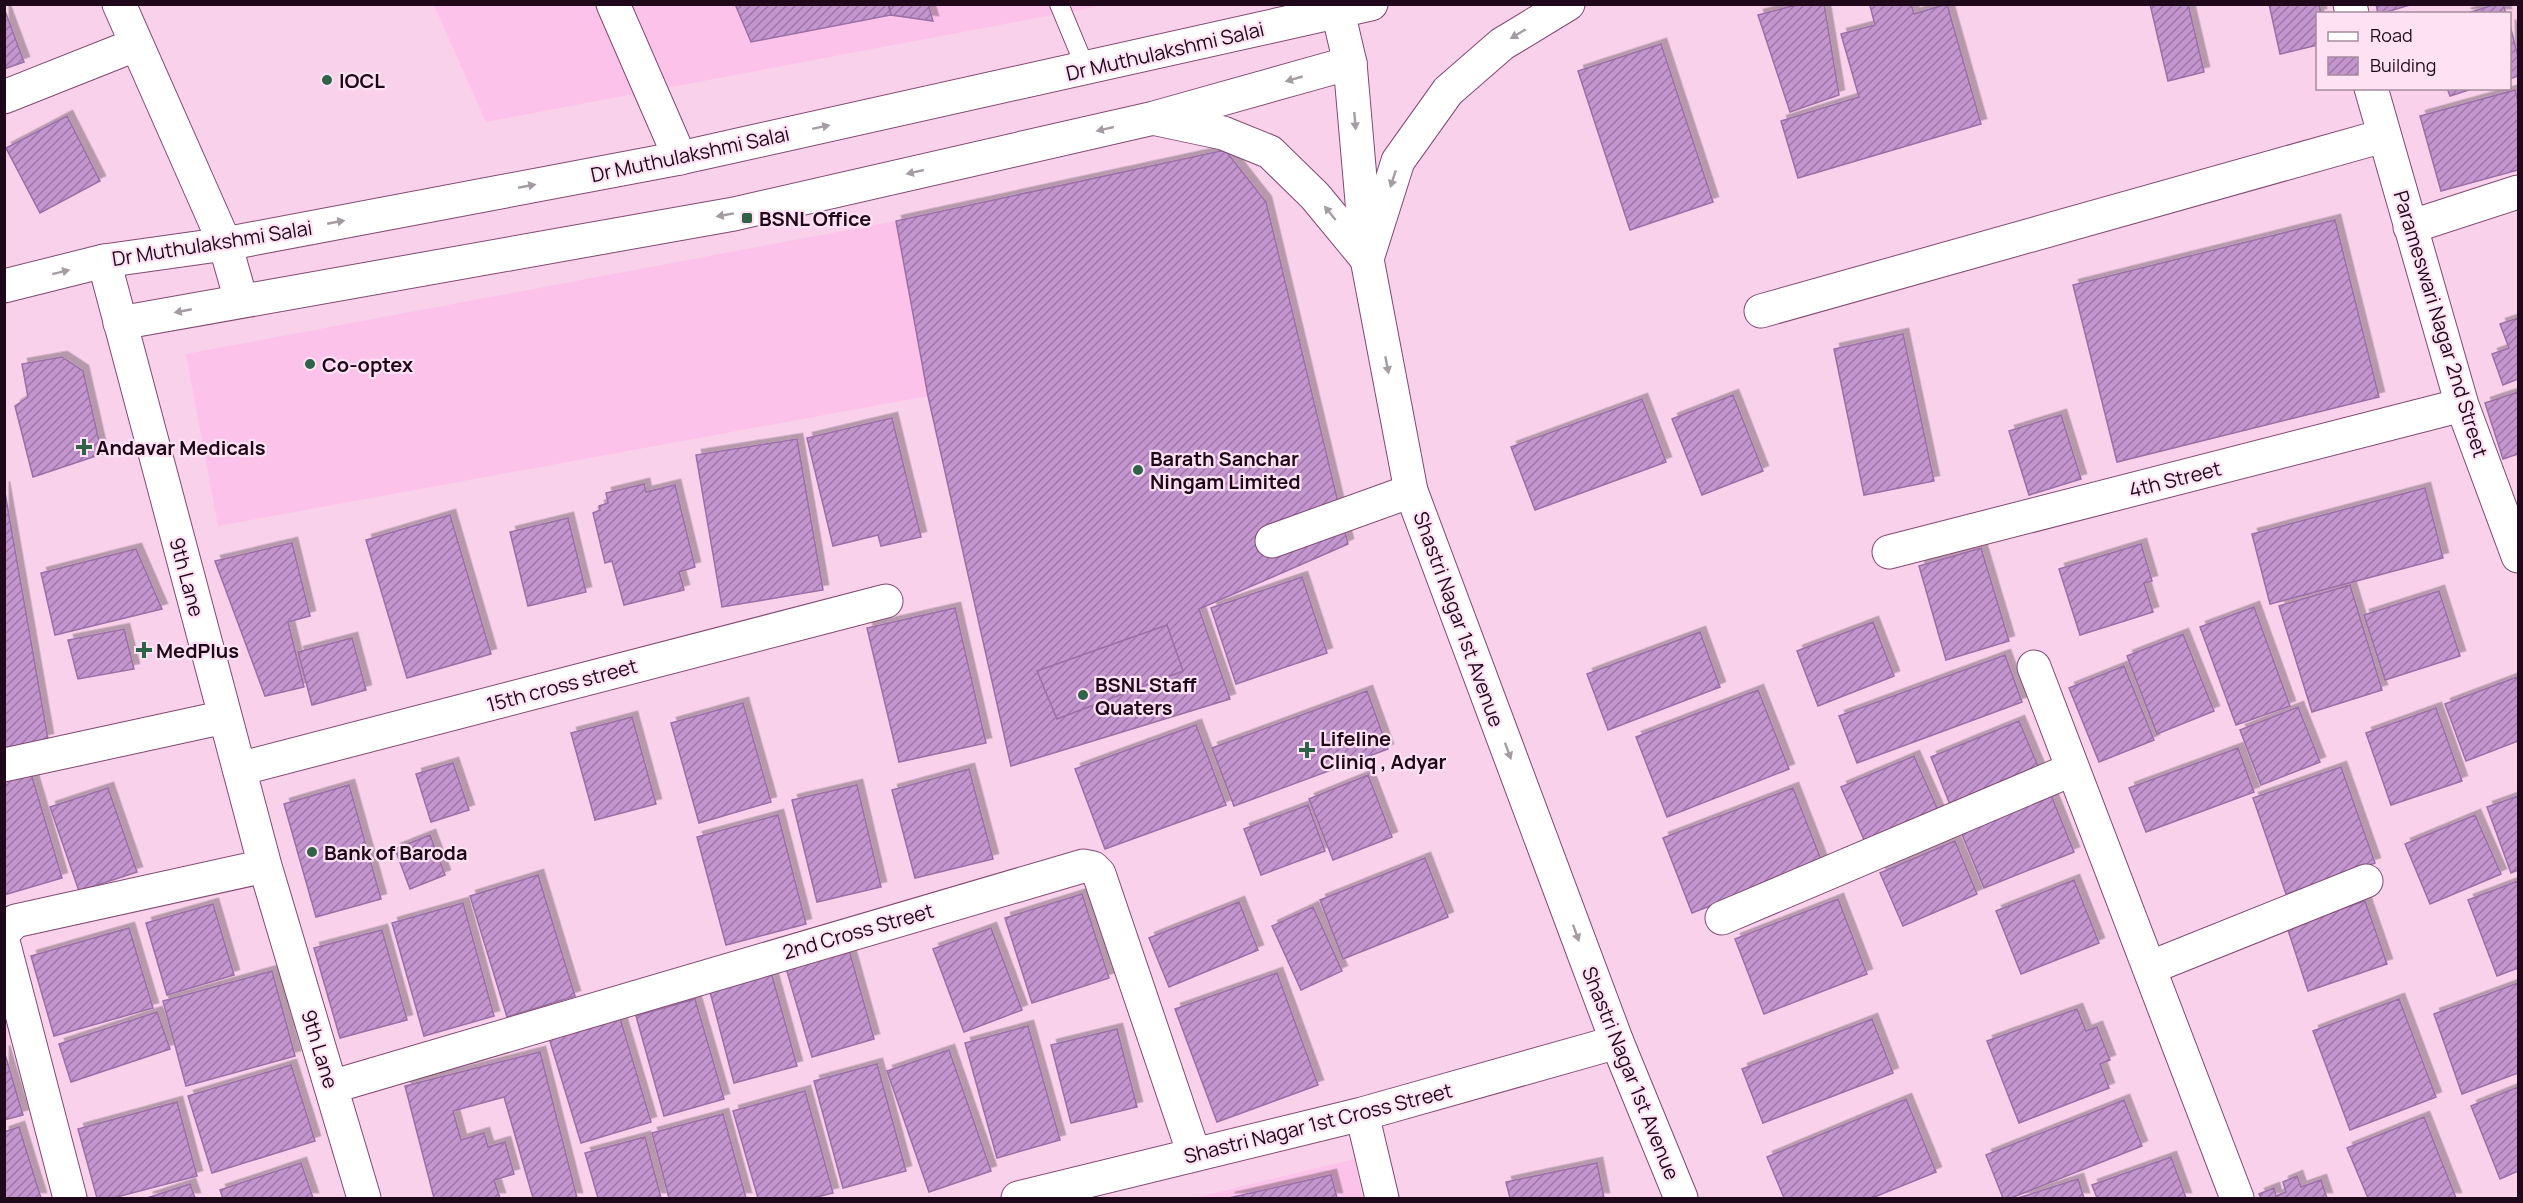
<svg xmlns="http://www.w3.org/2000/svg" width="2523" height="1203" viewBox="0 0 2523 1203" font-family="Manrope,sans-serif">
	<defs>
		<pattern id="building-hatch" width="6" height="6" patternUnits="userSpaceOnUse" patternTransform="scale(1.5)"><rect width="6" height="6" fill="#c496cf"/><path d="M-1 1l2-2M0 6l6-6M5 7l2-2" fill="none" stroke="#9f78a7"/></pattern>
		<filter id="shadow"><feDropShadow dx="5.5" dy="-5.5" stdDeviation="0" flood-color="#0004"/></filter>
	</defs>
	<rect width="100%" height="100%" fill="#f9d1eb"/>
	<!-- built -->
	<path fill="#fdc2e9" d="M 434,5 L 1105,5 L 486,122 Z
		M 896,221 L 928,396 L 218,526 L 186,354 Z
		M 1354,1159 L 1363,1198 L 1195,1198 Z"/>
	<!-- building -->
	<path fill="url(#building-hatch)" stroke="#9b6fa6" stroke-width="1.5" filter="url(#shadow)" d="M 735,4 L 888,4 L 891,15 L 751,42 Z
		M 889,4 L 928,4 L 933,21 L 891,15 Z
		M 1800,4 L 1824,4 L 1839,95 L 1790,112 L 1758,15 Z
		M 1874,4 L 1911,4 L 1914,14 L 1947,4 L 1981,124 L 1798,178 L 1781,121 L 1859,97 L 1841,34 L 1875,25 L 1870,6 Z
		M 2150,4 L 2188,4 L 2204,72 L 2168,81 Z
		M 2269,4 L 2319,4 L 2321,14 L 2318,14 L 2318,45 L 2280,54 Z
		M 2376,4 L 2413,4 L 2380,14 L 2378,14 Z
		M 2496,4 L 2503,4 L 2506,14 L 2465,14 Z
		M 4,8 L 24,62 L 4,69 Z
		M 2510,25 L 2518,57 L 2518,76 L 2510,79 Z
		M 1661,44 L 1713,202 L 1630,230 L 1578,71 Z
		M 2447,88 L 2475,88 L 2450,96 Z
		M 2515,90 L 2518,101 L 2518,170 L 2441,191 L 2420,116 Z
		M 67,116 L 100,181 L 40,213 L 6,148 Z
		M 1225,150 L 1266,202 L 1348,544 L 1199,609 L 1230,699 L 1011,766 L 928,396 L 896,221 Z
		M 2335,220 L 2379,397 L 2117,462 L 2073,285 Z
		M 2518,318 L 2518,379 L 2503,385 L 2492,354 L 2509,348 L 2500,324 Z
		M 1903,334 L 1934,481 L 1864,495 L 1834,349 Z
		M 62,357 L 83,371 L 102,454 L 33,477 L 15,406 L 28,397 L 22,364 Z
		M 2518,392 L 2518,454 L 2503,459 L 2485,403 Z
		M 1733,395 L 1763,471 L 1702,495 L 1672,419 Z
		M 1642,399 L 1666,462 L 1535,510 L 1511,447 Z
		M 2061,415 L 2081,479 L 2029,495 L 2009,431 Z
		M 892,418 L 921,537 L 881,546 L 878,535 L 833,546 L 807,438 Z
		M 797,439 L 823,590 L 722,607 L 696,455 Z
		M 644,484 L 646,492 L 675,485 L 695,567 L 679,572 L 684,590 L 624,605 L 612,561 L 605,563 L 593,513 L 600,510 L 599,506 L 608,503 L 606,493 Z
		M 4,487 L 48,739 L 4,748 Z
		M 2425,488 L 2443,558 L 2270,604 L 2252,534 Z
		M 450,515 L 491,654 L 407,678 L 366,540 Z
		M 568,518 L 586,592 L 528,606 L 510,532 Z
		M 292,543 L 310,616 L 288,622 L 304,687 L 265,696 L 215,561 Z
		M 2141,544 L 2152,581 L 2144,583 L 2153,612 L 2080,635 L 2059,569 Z
		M 1981,548 L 2009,641 L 1946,660 L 1919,566 Z
		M 136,549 L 162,609 L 55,635 L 41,573 Z
		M 1302,577 L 1327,653 L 1236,684 L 1211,608 Z
		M 2350,585 L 2382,690 L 2312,712 L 2279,606 Z
		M 2439,591 L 2460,656 L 2385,680 L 2364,615 Z
		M 2254,607 L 2290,706 L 2236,725 L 2200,627 Z
		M 955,608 L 986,743 L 899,762 L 867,628 Z
		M 1873,622 L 1894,676 L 1818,706 L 1797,651 Z
		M 1167,625 L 1183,671 L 1057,719 L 1037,671 Z
		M 124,629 L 134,669 L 78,679 L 68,640 Z
		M 1700,632 L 1720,687 L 1608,730 L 1587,674 Z
		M 2183,634 L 2214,711 L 2157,734 L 2127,656 Z
		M 352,638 L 366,690 L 312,705 L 298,652 Z
		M 2005,655 L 2022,702 L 1857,763 L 1839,716 Z
		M 2124,666 L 2154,740 L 2099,762 L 2069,688 Z
		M 2517,677 L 2518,683 L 2518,741 L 2466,761 L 2445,704 Z
		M 1758,690 L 1789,769 L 1667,817 L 1636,737 Z
		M 1367,691 L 1388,749 L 1234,806 L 1212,748 Z
		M 743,703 L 771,802 L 699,823 L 671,723 Z
		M 2298,707 L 2320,762 L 2261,785 L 2240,730 Z
		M 2436,708 L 2462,781 L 2391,805 L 2366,733 Z
		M 632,717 L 656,804 L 595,820 L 571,733 Z
		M 2019,721 L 2040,771 L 1951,807 L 1931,757 Z
		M 1196,725 L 1226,805 L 1105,849 L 1075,769 Z
		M 2238,748 L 2254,792 L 2146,832 L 2129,788 Z
		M 1914,756 L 1941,817 L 1868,849 L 1841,787 Z
		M 28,763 L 62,878 L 4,895 L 4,770 Z
		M 453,763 L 469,810 L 431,822 L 416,774 Z
		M 2341,767 L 2375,863 L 2286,894 L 2253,798 Z
		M 969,769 L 993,859 L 915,878 L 892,790 Z
		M 1368,775 L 1392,837 L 1333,860 L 1309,799 Z
		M 349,785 L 381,899 L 316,917 L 284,804 Z
		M 857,785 L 881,887 L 817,902 L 792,800 Z
		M 108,788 L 137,872 L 79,891 L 50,807 Z
		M 1793,788 L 1822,862 L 1692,913 L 1663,838 Z
		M 2051,795 L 2074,852 L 1984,888 L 1961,832 Z
		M 2518,796 L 2518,870 L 2511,873 L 2487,807 Z
		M 1308,805 L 1325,851 L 1261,875 L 1244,829 Z
		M 778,815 L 806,924 L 726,945 L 697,837 Z
		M 2475,815 L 2501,874 L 2430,904 L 2405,844 Z
		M 430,835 L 445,875 L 410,889 L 395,849 Z
		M 1955,841 L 1977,894 L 1903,926 L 1880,873 Z
		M 1425,858 L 1448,917 L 1343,959 L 1320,900 Z
		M 538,875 L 575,996 L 507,1017 L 470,896 Z
		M 2074,880 L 2099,943 L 2021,974 L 1996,911 Z
		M 2518,881 L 2518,968 L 2497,976 L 2468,900 Z
		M 1082,894 L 1109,978 L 1032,1003 L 1005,918 Z
		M 1838,899 L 1867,974 L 1764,1014 L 1735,939 Z
		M 2365,901 L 2387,964 L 2308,991 L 2287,927 Z
		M 1239,902 L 1258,950 L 1169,987 L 1149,938 Z
		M 463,903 L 494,1016 L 424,1036 L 392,923 Z
		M 213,904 L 234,975 L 167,995 L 146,923 Z
		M 1313,907 L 1342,971 L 1301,990 L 1272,926 Z
		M 129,928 L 153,1008 L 54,1036 L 31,956 Z
		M 991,928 L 1022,1010 L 964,1032 L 933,949 Z
		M 382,930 L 407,1020 L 340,1038 L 314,948 Z
		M 849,950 L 874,1039 L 812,1057 L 786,968 Z
		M 272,971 L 295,1056 L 186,1086 L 163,1001 Z
		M 771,972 L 797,1066 L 734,1083 L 709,988 Z
		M 1277,973 L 1318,1085 L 1217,1122 L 1175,1009 Z
		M 2518,983 L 2518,1073 L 2462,1094 L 2434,1014 Z
		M 695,999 L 724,1099 L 664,1116 L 636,1016 Z
		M 2399,999 L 2436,1097 L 2350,1130 L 2313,1031 Z
		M 2077,1009 L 2086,1031 L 2097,1027 L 2110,1060 L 2100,1064 L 2109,1088 L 2019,1123 L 1987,1041 Z
		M 157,1012 L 170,1049 L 71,1082 L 59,1044 Z
		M 620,1018 L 651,1122 L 581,1143 L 549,1038 Z
		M 1872,1019 L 1893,1073 L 1763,1123 L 1742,1069 Z
		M 1028,1026 L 1060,1140 L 997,1158 L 965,1043 Z
		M 1117,1029 L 1137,1107 L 1071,1123 L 1051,1045 Z
		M 949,1050 L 991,1171 L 929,1192 L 887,1071 Z
		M 4,1051 L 23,1115 L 4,1120 Z
		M 540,1052 L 577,1198 L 533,1198 L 504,1097 L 453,1111 L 461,1140 L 484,1133 L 488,1147 L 505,1142 L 514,1174 L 494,1180 L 500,1198 L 434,1198 L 405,1086 Z
		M 877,1064 L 906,1171 L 843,1188 L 814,1081 Z
		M 291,1065 L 315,1141 L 212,1173 L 188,1096 Z
		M 2518,1087 L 2518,1171 L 2500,1179 L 2471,1106 Z
		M 805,1091 L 833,1193 L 813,1198 L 758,1198 L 733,1111 Z
		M 1906,1099 L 1936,1172 L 1872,1198 L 1784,1198 L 1767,1157 Z
		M 2124,1100 L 2142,1146 L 2011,1198 L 2003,1198 L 1986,1155 Z
		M 177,1102 L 197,1176 L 113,1198 L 97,1198 L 78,1129 Z
		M 723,1114 L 746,1198 L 669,1198 L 652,1133 Z
		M 2424,1117 L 2456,1198 L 2368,1198 L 2347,1148 Z
		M 19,1127 L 41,1198 L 4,1198 L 4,1132 Z
		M 645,1137 L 661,1198 L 598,1198 L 585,1153 Z
		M 2171,1157 L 2186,1198 L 2097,1198 L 2092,1185 Z
		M 301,1163 L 313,1198 L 223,1198 L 220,1190 Z
		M 1597,1163 L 1604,1198 L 1510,1198 L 1506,1182 Z
		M 1331,1175 L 1337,1198 L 1229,1198 Z
		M 2297,1176 L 2301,1187 L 2321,1180 L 2327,1198 L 2261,1198 L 2259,1194 L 2274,1188 L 2276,1196 L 2286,1192 L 2283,1182 Z
		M 2078,1179 L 2084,1198 L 2018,1198 Z
		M 190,1184 L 195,1198 L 147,1198 Z"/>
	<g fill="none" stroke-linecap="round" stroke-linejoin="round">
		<!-- service casing -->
		<g stroke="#824971" stroke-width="20">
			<path id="service" d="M 1059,4 L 1086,69"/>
		</g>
		<!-- minor casing -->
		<g stroke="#824971" stroke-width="35">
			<path id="minor" d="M 613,4 L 680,158
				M 2350,4 L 2352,14
				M 2371,88 L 2462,405 L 2518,556
				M 4,97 L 135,45
				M 2410,227 L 2518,192
				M 104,261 L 265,866 L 364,1198
				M 1761,311 L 2383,136
				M 1272,541 L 1411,491
				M 1889,552 L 2462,405
				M 2034,667 L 2237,1198
				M 4,765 L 225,717
				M 239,769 L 886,601
				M 1722,918 L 2073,769
				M 4,932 L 15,921 L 265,866
				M 4,945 L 70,1198
				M 2149,968 L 2366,881
				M 331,1087 L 1083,866 L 1093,868 L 1099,874 L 1194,1154
				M 1362,1114 L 1382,1198
				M 1018,1198 L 1362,1114 L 1617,1042"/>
		</g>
		<!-- tertiary casing -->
		<g stroke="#824971" stroke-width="35">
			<path id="tertiary" d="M 119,4 L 225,244 L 241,300
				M 1338,12 L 1350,63 L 1367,259 L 1411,491 L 1617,1042 L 1681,1198"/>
		</g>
		<!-- secondary casing -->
		<g stroke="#824971" stroke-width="35">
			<path id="secondary" d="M 1157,119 L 1223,133 L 1270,152 L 1315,196 L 1367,259
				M 1367,259 L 1398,161 L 1448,91 L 1502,44 L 1568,4
				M 4,286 L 104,261 L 225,244 L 680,158 L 1371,4
				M 120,323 L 734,214 L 1154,118 L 1350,63"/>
		</g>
		<!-- service -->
		<use href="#service" stroke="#fff" stroke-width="18"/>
		<!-- minor -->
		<use href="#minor" stroke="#fff" stroke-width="33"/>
		<!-- tertiary -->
		<use href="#tertiary" stroke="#fff" stroke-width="33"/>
		<!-- secondary -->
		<use href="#secondary" stroke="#fff" stroke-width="33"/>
	</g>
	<!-- one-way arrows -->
	<defs><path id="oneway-solid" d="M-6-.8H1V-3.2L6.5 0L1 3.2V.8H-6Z" transform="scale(1.5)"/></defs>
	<g fill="#a59ca3">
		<use href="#oneway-solid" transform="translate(1518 34) rotate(149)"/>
		<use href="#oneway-solid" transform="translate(1294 79) rotate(164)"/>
		<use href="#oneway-solid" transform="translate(1355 121) rotate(85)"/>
		<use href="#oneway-solid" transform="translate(821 127) rotate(-12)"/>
		<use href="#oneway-solid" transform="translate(1105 129) rotate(167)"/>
		<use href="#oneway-solid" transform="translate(915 172) rotate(167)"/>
		<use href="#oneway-solid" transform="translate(1393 179) rotate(108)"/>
		<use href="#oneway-solid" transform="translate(527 186) rotate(-11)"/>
		<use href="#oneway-solid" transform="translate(1330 213) rotate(-129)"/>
		<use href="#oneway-solid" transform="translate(725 215) rotate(170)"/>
		<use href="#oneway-solid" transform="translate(336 222) rotate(-11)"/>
		<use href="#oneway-solid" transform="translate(61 272) rotate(-14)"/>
		<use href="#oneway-solid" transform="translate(183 311) rotate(169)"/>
		<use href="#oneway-solid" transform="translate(1387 365) rotate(79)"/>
		<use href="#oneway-solid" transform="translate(1508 751) rotate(70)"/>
		<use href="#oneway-solid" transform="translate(1576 933) rotate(70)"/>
	</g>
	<!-- markers -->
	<g fill="#2e6348" stroke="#fee2f4" stroke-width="2">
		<circle cx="327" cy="80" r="6"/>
		<rect x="741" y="212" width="12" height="12" rx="3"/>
		<circle cx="310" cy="364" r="6"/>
		<path d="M81 438h6v6h6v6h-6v6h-6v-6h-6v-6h6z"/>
		<circle cx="1138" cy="470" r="6"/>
		<path d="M141 641h6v6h6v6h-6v6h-6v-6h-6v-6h6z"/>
		<circle cx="1083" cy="695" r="6"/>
		<path d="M1304 741h6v6h6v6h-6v6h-6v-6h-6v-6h6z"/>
		<circle cx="312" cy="852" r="6"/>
	</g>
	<g text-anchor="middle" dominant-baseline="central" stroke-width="4.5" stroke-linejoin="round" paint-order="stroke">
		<!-- street labels -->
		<g font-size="20" fill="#1f0819" stroke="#fee2f4">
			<text transform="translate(1165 51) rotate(-13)">Dr Muthulakshmi Salai</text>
			<text transform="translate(690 154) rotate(-12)">Dr Muthulakshmi Salai</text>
			<text transform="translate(212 243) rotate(-9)">Dr Muthulakshmi Salai</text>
			<text transform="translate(2441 324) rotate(73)">Parameswari Nagar 2nd Street</text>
			<text transform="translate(2175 479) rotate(-14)">4th Street</text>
			<text transform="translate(187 577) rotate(75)">9th Lane</text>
			<text transform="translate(1459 619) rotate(70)">Shastri Nagar 1st Avenue</text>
			<text transform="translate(562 685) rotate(-15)">15th cross street</text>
			<text transform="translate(858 931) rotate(-16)">2nd Cross Street</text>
			<text transform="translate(320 1049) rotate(73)">9th Lane</text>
			<text transform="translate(1631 1073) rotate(68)">Shastri Nagar 1st Avenue</text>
			<text transform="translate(1318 1123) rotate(-14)">Shastri Nagar 1st Cross Street</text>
		</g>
		<!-- poi labels -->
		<g font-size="20" font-weight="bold" fill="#1f0819" stroke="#fee2f4" text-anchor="start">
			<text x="339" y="80">IOCL</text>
			<text x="759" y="218">BSNL Office</text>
			<text x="322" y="364">Co-optex</text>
			<text x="96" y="447">Andavar Medicals</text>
			<text x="1150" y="458">Barath Sanchar<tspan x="1150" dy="23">Ningam Limited</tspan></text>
			<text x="156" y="650">MedPlus</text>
			<text x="1095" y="684">BSNL Staff<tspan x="1095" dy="23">Quaters</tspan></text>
			<text x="1320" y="738">Lifeline<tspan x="1320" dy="23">Cliniq , Adyar</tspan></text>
			<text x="324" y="852">Bank of Baroda</text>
		</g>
	</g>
	<!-- border -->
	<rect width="2523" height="1203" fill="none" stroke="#1f0819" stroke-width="12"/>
	<!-- legend -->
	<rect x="2316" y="12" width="195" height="78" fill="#fee2f4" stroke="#a58b9c" stroke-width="1.5"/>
	<rect x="2328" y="32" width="30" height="9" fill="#ffffff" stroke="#a58b9c" stroke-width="1.5"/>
	<text x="2370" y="42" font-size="18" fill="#1f0819">Road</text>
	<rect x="2328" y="57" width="30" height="18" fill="url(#building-hatch)" stroke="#a58b9c" stroke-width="1.5"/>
	<text x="2370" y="72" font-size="18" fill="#1f0819">Building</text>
</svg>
